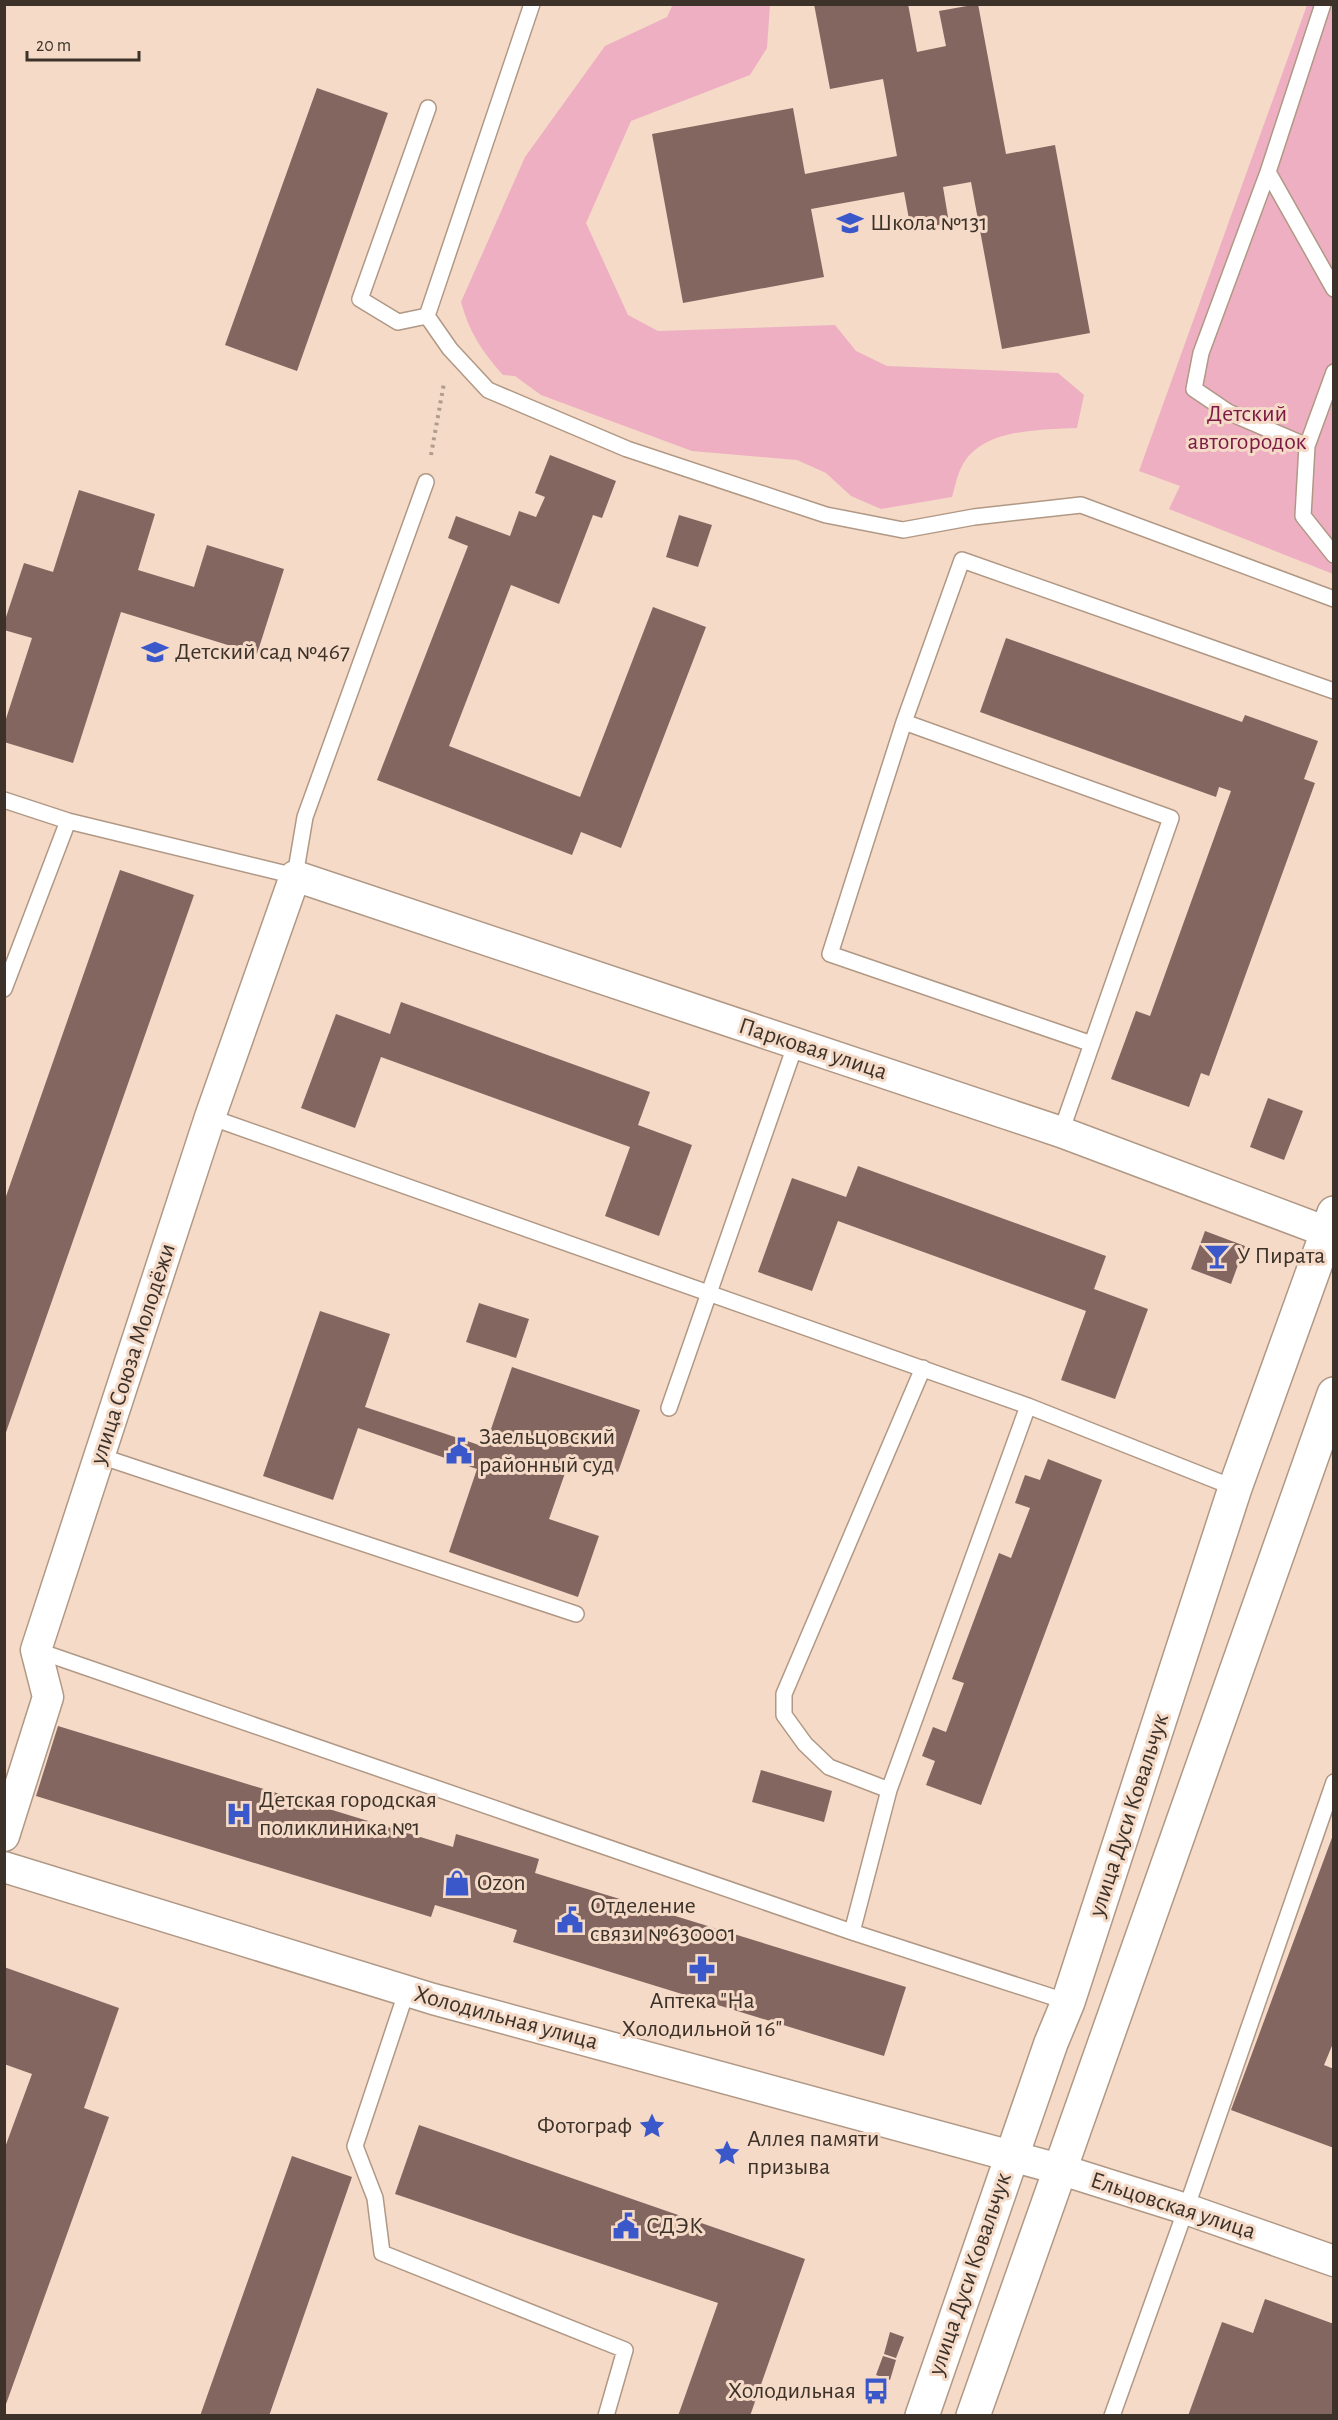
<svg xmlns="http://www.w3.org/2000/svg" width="1338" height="2420" viewBox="0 0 1338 2420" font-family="'Alegreya Sans',sans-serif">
	<rect width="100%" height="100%" fill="#f4dac7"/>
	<!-- green -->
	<path fill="#eeafc2" d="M 673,4 L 770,5 L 767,48 L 750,75 L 631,121 L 586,223 L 628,315 L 658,331 L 835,325 L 856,351 L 887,366 L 1058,373 L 1084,395 L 1077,428 C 1040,430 982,428 962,466 C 957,475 955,487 952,497 L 881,509 L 851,496 L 826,473 L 797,460 L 692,451 L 541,395 L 515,376 L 503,375 C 483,353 469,332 461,302 L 525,157 L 605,46 L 667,17 Z
		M 1307,5 L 1333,5 L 1333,574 L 1169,509 L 1180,486 L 1139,471 Z"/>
	<!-- building -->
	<path fill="#846661" d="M 814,4 L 908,4 L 917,52 L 946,46 L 939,11 L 978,4 L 1006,154 L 1055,145 L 1090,333 L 1002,349 L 971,182 L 943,187 L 949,223 L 911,230 L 904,192 L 811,209 L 824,277 L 683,303 L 652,134 L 793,108 L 805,174 L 897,156 L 883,79 L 830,89 Z
		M 317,88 L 388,113 L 297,371 L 225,345 Z
		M 550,455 L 616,481 L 602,518 L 593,515 L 559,604 L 511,585 L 449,746 L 580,797 L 653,607 L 706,627 L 621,848 L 581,832 L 572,855 L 377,780 L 468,546 L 448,538 L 456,516 L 510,536 L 519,511 L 536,517 L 545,497 L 535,493 Z
		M 79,490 L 155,514 L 138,570 L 194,587 L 207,545 L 284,569 L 257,654 L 121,612 L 73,763 L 4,742 L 4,725 L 32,638 L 4,630 L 4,623 L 24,563 L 53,572 Z
		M 679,515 L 712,525 L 698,567 L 666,557 Z
		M 1006,638 L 1242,722 L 1245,715 L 1318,741 L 1304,779 L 1315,783 L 1209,1076 L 1201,1073 L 1189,1107 L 1111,1079 L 1136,1011 L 1150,1016 L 1231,791 L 1219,787 L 1216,797 L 980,712 Z
		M 120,870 L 194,895 L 4,1438 L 4,1202 Z
		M 401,1002 L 650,1092 L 638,1125 L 692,1145 L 659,1236 L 605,1216 L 630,1147 L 381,1057 L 355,1128 L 301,1108 L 336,1014 L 390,1034 Z
		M 1268,1098 L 1303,1111 L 1284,1160 L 1250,1147 Z
		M 858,1166 L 1106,1256 L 1094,1289 L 1148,1309 L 1115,1399 L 1061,1380 L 1086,1311 L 838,1221 L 812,1291 L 758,1272 L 792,1178 L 846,1197 Z
		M 1205,1231 L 1245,1246 L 1231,1284 L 1191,1269 Z
		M 479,1303 L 529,1319 L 516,1358 L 466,1342 Z
		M 320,1311 L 390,1334 L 365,1407 L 485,1447 L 512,1367 L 640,1410 L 618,1472 L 571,1456 L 549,1519 L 599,1536 L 578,1597 L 449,1552 L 477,1469 L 358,1428 L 333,1500 L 263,1476 Z
		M 1048,1459 L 1102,1480 L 981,1805 L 926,1785 L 935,1761 L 922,1756 L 933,1727 L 946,1732 L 964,1683 L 952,1679 L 999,1553 L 1011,1558 L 1030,1508 L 1015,1503 L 1025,1475 L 1040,1480 Z
		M 58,1726 L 453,1847 L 456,1834 L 539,1859 L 535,1873 L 906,1987 L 884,2056 L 513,1942 L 517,1930 L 435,1905 L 431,1917 L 36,1796 Z
		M 761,1770 L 832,1791 L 824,1822 L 752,1802 Z
		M 1333,1835 L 1334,2041 L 1324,2065 L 1334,2069 L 1334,2148 L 1231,2110 Z
		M 4,1967 L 119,2008 L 84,2108 L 109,2117 L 5,2407 L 4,2150 L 32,2074 L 4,2064 Z
		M 419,2125 L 805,2259 L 750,2416 L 678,2416 L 718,2303 L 395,2194 Z
		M 292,2156 L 352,2177 L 269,2416 L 200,2416 Z
		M 1265,2299 L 1334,2324 L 1334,2416 L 1188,2416 L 1222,2322 L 1253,2333 Z
		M 890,2332 L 904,2337 L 896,2358 L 884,2354 Z
		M 883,2356 L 896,2360 L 890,2380 L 876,2375 Z"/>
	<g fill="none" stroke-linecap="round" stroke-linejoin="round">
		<!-- lane casing -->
		<g stroke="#b09885" stroke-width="18">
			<path id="lane" d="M 532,4 L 427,316 L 450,349 L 488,390 L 627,449 L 826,515 L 903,530 L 974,517 L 1081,505 L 1334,599
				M 1323,4 L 1268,172 L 1334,289
				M 1268,172 L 1201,353 L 1194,389 L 1228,412 L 1307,446 L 1303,516 L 1334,555
				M 427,316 L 398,322 L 360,299 L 428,108
				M 1307,446 L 1334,372
				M 904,722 L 1171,818 L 1061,1132
				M 4,800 L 68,821 L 295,876 L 305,817 L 426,482
				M 4,989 L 68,821
				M 1092,1044 L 830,954 L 904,722 L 962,560 L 1334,691
				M 210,1117 L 1028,1406 L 1235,1488
				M 669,1408 L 796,1043
				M 100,1456 L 576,1614
				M 36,1650 L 852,1932 L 1068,2002
				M 889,1790 L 829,1767 L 805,1744 L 784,1715 L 784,1694 L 923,1368
				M 852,1932 L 889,1790 L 1028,1406
				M 407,1990 L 355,2146 L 375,2198 L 382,2253 L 625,2350 L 606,2416
				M 1112,2416 L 1186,2209 L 1334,1782"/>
		</g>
		<!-- street casing -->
		<g stroke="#b09885" stroke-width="33">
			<path id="street" d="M 4,1836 L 48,1697 L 36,1650 L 210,1117 L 295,876 L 1061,1132 L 1327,1232
				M 4,1867 L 433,1999 L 1059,2169 L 1186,2209 L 1334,2261"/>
		</g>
		<!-- primary casing -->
		<g stroke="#b09885" stroke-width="36">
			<path id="primary" d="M 922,2416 L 1051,2043 L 1068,2002 L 1235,1488 L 1334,1213
				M 973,2416 L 1334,1394"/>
		</g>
		<!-- path -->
		<path stroke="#b19d8e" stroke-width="4" stroke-dasharray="3 4.5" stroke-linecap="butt" d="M 431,455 L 444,383"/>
		<!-- lane -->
		<use href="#lane" stroke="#fff" stroke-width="15"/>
		<!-- street -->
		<use href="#street" stroke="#fff" stroke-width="30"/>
		<!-- primary -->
		<use href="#primary" stroke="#fff" stroke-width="33"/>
	</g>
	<!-- icons -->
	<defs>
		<g id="school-bare" transform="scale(2.07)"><path d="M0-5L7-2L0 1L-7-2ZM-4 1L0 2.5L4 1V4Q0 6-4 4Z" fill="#3b58ca" stroke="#f4dac7" stroke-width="2.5" paint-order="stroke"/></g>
		<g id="bar-bare" transform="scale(2.07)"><path d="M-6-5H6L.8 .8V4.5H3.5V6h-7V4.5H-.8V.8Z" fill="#3b58ca" stroke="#f4dac7" stroke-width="2.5" paint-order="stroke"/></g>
		<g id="civic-bare" transform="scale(2.07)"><path d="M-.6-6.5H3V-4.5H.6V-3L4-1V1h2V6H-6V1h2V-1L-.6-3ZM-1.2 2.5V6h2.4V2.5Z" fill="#3b58ca" stroke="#f4dac7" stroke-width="2.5" paint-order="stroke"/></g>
		<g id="hospital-bare" transform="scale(2.07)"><path d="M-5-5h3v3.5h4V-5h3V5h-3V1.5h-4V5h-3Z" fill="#3b58ca" stroke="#f4dac7" stroke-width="2.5" paint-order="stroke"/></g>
		<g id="shop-bare" transform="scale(2.07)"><path d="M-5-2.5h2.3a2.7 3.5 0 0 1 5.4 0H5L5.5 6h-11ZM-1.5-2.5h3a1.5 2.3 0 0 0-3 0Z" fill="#3b58ca" stroke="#f4dac7" stroke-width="2.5" paint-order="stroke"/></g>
		<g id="pharmacy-bare" transform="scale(2.07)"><path d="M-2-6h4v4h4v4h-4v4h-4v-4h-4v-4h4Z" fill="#3b58ca" stroke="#f4dac7" stroke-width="2.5" paint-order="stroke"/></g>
		<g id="sight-bare" transform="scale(2.07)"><path d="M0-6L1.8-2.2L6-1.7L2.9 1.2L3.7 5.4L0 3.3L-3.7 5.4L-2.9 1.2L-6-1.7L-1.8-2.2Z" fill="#3b58ca" stroke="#f4dac7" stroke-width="2.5" paint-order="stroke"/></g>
		<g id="bus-bare" transform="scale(2.07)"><path d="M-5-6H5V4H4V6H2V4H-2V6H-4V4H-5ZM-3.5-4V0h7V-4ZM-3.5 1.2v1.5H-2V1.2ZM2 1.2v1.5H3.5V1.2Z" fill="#3b58ca" stroke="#f4dac7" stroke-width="2.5" paint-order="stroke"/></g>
	</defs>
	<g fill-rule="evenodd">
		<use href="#school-bare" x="850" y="223"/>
		<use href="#school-bare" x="155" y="652"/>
		<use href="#bar-bare" x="1217" y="1256"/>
		<use href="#civic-bare" x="459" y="1451"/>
		<use href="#hospital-bare" x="239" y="1814"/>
		<use href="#shop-bare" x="457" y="1883"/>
		<use href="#civic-bare" x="570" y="1920"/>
		<use href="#pharmacy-bare" x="702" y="1969"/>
		<use href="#sight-bare" x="652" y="2126"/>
		<use href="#sight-bare" x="727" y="2153"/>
		<use href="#civic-bare" x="626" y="2226"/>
		<use href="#bus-bare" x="876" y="2391"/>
	</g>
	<g text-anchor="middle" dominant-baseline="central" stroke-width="6" stroke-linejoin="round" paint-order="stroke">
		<!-- poi labels -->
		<g font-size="24" fill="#3c322a" stroke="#f4dac7" text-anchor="start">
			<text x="870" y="223">Школа №131</text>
			<text x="175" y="652">Детский сад №467</text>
			<text x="1237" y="1256">У Пирата</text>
			<text x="479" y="1437">Заельцовский<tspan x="479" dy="28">районный суд</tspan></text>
			<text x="259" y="1800">Детская городская<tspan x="259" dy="28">поликлиника №1</tspan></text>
			<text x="477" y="1883">Ozon</text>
			<text x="590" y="1906">Отделение<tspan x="590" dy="28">связи №630001</tspan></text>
			<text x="702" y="2001" text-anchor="middle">Аптека "На<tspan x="702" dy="28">Холодильной 16"</tspan></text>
			<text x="632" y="2126" text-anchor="end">Фотограф</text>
			<text x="747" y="2139">Аллея памяти<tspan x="747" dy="28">призыва</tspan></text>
			<text x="646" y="2226">СДЭК</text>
			<text x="856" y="2391" text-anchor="end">Холодильная</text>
		</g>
		<!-- park labels -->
		<g font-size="24" fill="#7d1945" stroke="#f4dac7">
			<text x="1247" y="414">Детский<tspan x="1247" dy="28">автогородок</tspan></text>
		</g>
		<!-- street labels -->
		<g font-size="24" fill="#3c322a" stroke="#f4dac7">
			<text transform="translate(813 1049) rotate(18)">Парковая улица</text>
			<text transform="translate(133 1354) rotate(-72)">улица Союза Молодёжи</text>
			<text transform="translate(1129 1815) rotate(-72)">улица Дуси Ковальчук</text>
			<text transform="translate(506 2018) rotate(15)">Холодильная улица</text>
			<text transform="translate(1173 2206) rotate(18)">Ельцовская улица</text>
			<text transform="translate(970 2274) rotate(-71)">улица Дуси Ковальчук</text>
		</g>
	</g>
	<!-- border -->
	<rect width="1338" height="2420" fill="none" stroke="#3c322a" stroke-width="12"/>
	<!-- scale -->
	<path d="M27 51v9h112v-9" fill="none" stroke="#3c322a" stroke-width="3"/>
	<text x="36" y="51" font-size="18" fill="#3c322a" stroke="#f4dac7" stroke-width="4.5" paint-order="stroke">20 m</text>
</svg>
